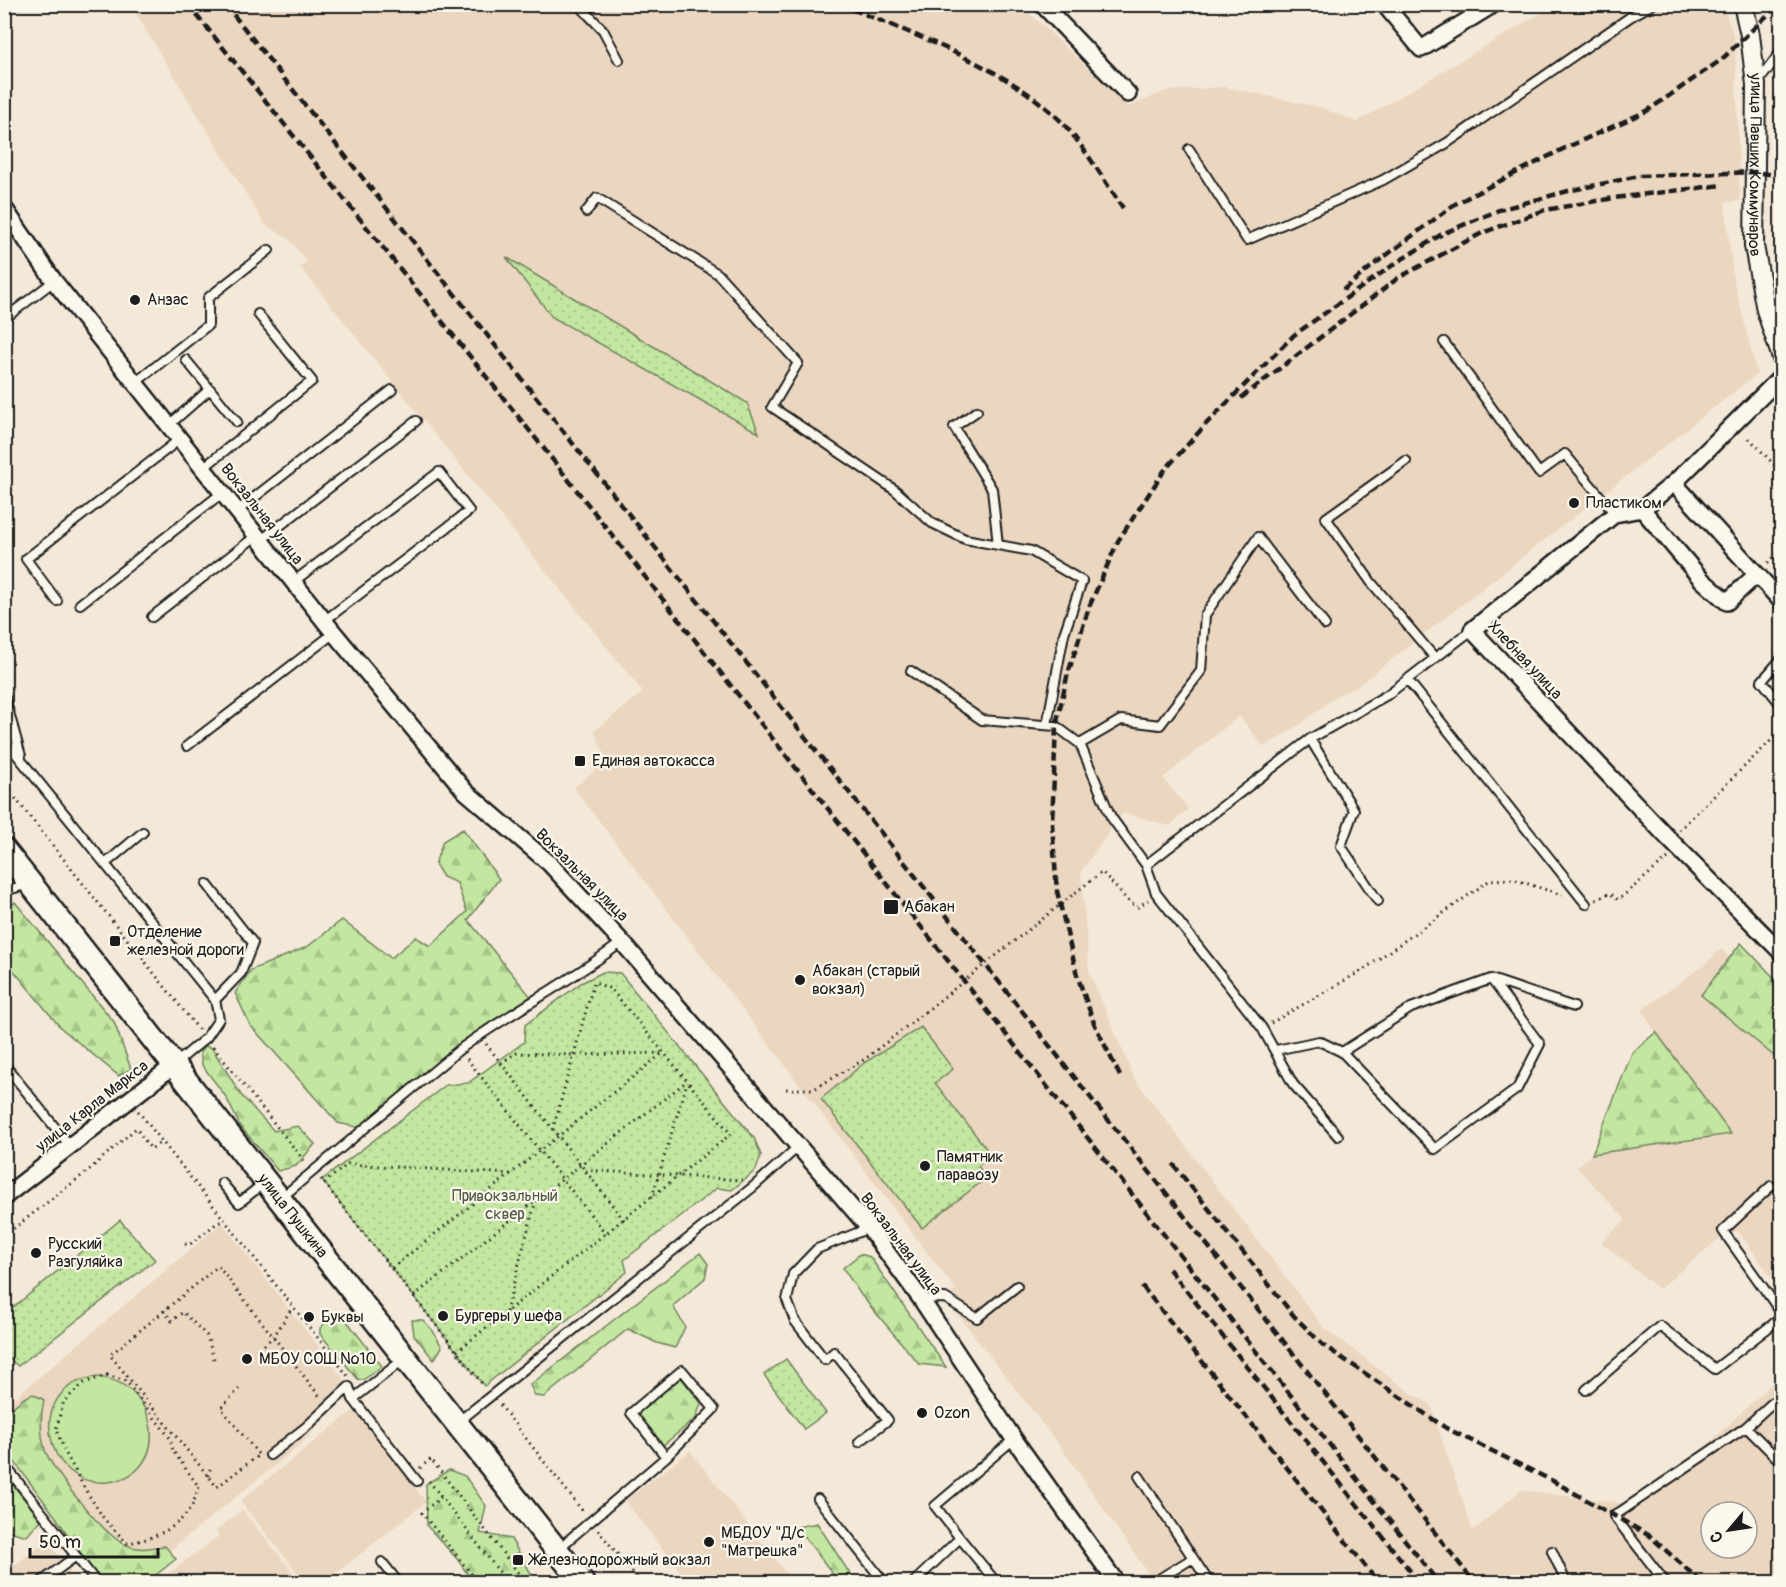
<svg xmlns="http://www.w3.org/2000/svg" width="1786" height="1587" viewBox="0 0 1786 1587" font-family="Pangolin,sans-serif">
	<defs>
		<pattern id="grass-dots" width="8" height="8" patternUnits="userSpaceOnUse" patternTransform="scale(1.5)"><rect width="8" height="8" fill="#c3e7a0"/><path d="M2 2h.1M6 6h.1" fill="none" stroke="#a7c689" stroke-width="1.8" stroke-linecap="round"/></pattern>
		<pattern id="forest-firs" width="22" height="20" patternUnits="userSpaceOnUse" patternTransform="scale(1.5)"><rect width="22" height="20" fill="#c3e7a0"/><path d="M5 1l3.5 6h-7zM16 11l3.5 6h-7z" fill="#a7c689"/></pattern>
	</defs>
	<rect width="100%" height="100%" fill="#f4e8d8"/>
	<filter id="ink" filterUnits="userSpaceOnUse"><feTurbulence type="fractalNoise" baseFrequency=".0167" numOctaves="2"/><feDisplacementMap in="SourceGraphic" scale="12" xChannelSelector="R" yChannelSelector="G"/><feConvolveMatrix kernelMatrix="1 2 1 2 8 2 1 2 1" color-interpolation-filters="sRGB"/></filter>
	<g filter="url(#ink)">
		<!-- built -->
		<path fill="#ebd6c0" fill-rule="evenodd" d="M 128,5 L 1021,5 L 1129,107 L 1166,91 L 1224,87 L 1319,107 L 1357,122 L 1555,5 L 1723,5 L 1735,40 L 1740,201 L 1725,202 L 1733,277 L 1757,374 L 1355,688 L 1340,693 L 1299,725 L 1264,747 L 1239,716 L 1163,778 L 1188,809 L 1170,826 L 1123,813 L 1081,871 L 1089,971 L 1134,1078 L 1324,1328 L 1412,1394 L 1430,1404 L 1473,1531 L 1521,1490 L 1643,1506 L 1781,1375 L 1781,1582 L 1154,1582 L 1063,1450 L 945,1298 L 956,1290 L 574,788 L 607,760 L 594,731 L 643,692 L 300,267 L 307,261 L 287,237 L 265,225 L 138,17 ZM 1711,1512 L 1747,1512 L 1747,1548 L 1711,1548 Z
			M 1721,949 L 1781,1010 L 1781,1290 L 1738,1231 L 1716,1241 L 1659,1289 L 1601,1242 L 1626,1220 L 1577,1167 L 1657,1095 L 1683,1076 L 1642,1010 L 1704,965 Z
			M 222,1223 L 352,1390 L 300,1445 L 131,1582 L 5,1432 L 5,1406 Z
			M 354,1410 L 426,1502 L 325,1582 L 305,1582 L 240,1501 Z
			M 690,1451 L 793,1582 L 689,1582 L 625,1501 Z
			M 242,1510 L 301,1582 L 157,1582 L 219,1536 L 216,1531 Z
			M 47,1540 L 71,1571 L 66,1575 L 72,1582 L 5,1582 L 5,1573 Z"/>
		<!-- grass -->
		<path fill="url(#grass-dots)" stroke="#70825e" stroke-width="1.5" d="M 506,257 L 747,403 L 759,433 L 552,317 Z
			M 603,972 L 620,973 L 754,1138 L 761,1155 L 756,1170 L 732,1190 L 717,1188 L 624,1260 L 627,1272 L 484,1386 L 322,1180 L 446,1085 L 468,1083 L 524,1042 L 525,1025 L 581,983 Z
			M 921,1027 L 953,1069 L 935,1083 L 992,1156 L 978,1166 L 986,1178 L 922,1228 L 821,1099 L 864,1063 Z
			M 120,1220 L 155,1260 L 18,1366 L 5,1355 L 5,1314 Z
			M 786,1359 L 826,1413 L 804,1429 L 764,1375 Z"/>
		<!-- forest -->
		<path fill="url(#forest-firs)" stroke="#70825e" stroke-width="1.5" d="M 463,829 L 499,879 L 468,920 L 532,998 L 361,1128 L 338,1123 L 250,1025 L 235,993 L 251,970 L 307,947 L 342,920 L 391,958 L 416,937 L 430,946 L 467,912 L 457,883 L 443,877 L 435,864 L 443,841 Z
			M 15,902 L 114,1022 L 131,1069 L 119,1076 L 61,1028 L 5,960 L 5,913 Z
			M 1741,943 L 1781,985 L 1781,1062 L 1701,995 Z
			M 1656,1032 L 1731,1134 L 1592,1154 L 1632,1053 Z
			M 205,1046 L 212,1048 L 241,1095 L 274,1131 L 298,1126 L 315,1144 L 296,1166 L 278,1171 L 240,1126 L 226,1097 L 202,1065 L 200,1052 Z
			M 700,1253 L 708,1264 L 705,1278 L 673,1306 L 685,1327 L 675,1348 L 657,1343 L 628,1329 L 544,1397 L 535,1396 L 530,1385 Z
			M 860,1254 L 870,1257 L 946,1367 L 919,1364 L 861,1295 L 843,1268 Z
			M 339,1311 L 382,1366 L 363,1380 L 358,1379 L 320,1334 L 320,1328 Z
			M 412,1320 L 423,1320 L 433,1331 L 442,1347 L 434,1360 L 414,1335 Z
			M 679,1375 L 701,1403 L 696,1418 L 662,1446 L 634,1413 Z
			M 33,1394 L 44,1400 C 40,1417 40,1433 45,1450 C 52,1471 107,1540 129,1546 C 142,1551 151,1547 165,1546 L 176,1559 L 147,1582 L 100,1582 L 55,1516 L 7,1452 L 5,1447 L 4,1419 L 8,1411 L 24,1398 Z
			M 449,1470 L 465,1476 L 486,1506 L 480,1533 L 511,1539 L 536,1582 L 473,1582 L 458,1560 L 427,1526 L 426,1484 Z
			M 6,1476 L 41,1520 L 27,1536 L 5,1530 Z
			M 817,1523 L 852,1577 L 845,1582 L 839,1582 L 797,1527 Z"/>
		<!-- garden -->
		<path fill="#c3e7a0" stroke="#70825e" stroke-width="1.5" d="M 95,1377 C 159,1379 175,1474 108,1482 C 44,1489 23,1387 95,1377 Z"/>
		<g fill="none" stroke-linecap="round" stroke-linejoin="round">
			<!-- service casing -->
			<g stroke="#1c1c1c" stroke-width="12">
				<path id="service" d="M 578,4 L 603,30 L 619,60
					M 1759,81 L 1782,50
					M 1189,149 L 1247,240 L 1383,180 L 1447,143 L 1630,17 L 1653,4
					M 586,212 L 597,198 L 718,274 L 798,363 L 772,407 L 895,490 L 932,523 L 965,539 L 1031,551 L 1082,581 L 1064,634 L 1047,725
					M 4,319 L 54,281
					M 1444,342 L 1539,473 L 1565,454 L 1615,514
					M 186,360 L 237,422
					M 135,383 L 208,325 L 208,298 L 269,250
					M 977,411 L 954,427 L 992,489 L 998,545
					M 169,425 L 210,389
					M 1406,461 L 1326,518 L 1371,582 L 1435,658
					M 203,468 L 312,381 L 258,314
					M 237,511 L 392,390
					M 260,541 L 416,421
					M 293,582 L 439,472 L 469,511 L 324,621
					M 57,601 L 26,559 L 180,439
					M 80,604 L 222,493
					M 152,617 L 256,536
					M 1782,658 L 1762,681 L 1782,706
					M 911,671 L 982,720 L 1056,726 L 1080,744
					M 1407,679 L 1586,904
					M 4,694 L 21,756
					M 4,739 L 215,1000
					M 1310,739 L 1354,810 L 1341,846 L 1378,901
					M 187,746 L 334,633
					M 105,864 L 143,832
					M 1146,865 L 1111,817 L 1080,744 L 1121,720 L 1160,725 L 1201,671 L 1205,615 L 1258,537 L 1325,625
					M 4,891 L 26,885
					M 1276,1050 L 1319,1041 L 1342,1052 L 1435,1149 L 1517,1089 L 1540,1044 L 1491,979
					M 1342,1052 L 1411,1008 L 1491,979 L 1574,1007
					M 176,1063 L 206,1038 L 219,1019 L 215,1000 L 241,973 L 253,943 L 207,884
					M 4,1064 L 70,1146
					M 1338,1136 L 1293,1084 L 1262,1028 L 1156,893 L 1146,865 L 1310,739 L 1387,695 L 1472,630
					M 222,1183 L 239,1203 L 265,1182
					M 1771,1186 L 1723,1231 L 1782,1314
					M 281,1198 L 459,1050 C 512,1011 570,982 622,942
					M 921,1299 L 945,1298 L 977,1318 L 1017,1286
					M 1586,1390 L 1660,1326 L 1715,1369 L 1782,1317
					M 353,1399 L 404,1359
					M 458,1422 L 753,1187 L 798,1147
					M 1746,1427 L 1782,1463
					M 859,1442 L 888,1420 L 834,1352 L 825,1360 L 795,1321 L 787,1300 L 793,1274 L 817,1249 L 869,1228
					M 270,1455 L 306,1427 L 349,1387 L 353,1399 L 417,1481
					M 4,1464 L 76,1556 L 41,1582
					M 1139,1476 L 1193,1558
					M 818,1499 L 884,1582
					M 960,1538 L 996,1582
					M 558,1549 L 666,1457 L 631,1413 L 682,1370 L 714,1409 L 666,1457
					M 1552,1551 L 1566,1582
					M 76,1556 L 96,1582
					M 382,1562 L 398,1582
					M 914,1582 L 960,1538 L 935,1506 L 1014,1439
					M 1154,1582 L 1193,1558 L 1209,1582
					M 1665,1582 L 1614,1516 L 1746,1427 L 1782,1394"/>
			</g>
			<!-- minor casing -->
			<g stroke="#1c1c1c" stroke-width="20">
				<path id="minor" d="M 1042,4 L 1128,94
					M 1384,4 L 1421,49 L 1494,4
					M 4,208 L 54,281 L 334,633 L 465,791 L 549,863 L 622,942 L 869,1228 L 921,1299 L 1014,1439 L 1116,1582
					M 1782,376 L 1674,483 L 1642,509 L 1615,514 L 1472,630 L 1669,839 L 1782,953
					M 1674,483 L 1782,602
					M 1642,509 L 1702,580 L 1727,602 L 1756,575
					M 4,1197 L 173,1066"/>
			</g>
			<!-- tertiary casing -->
			<g stroke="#1c1c1c" stroke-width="22">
				<g id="tertiary">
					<path id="s1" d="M 1743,4 L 1750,35 L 1756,85 L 1754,246 L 1766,310 L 1782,358"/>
				</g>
			</g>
			<!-- primary casing -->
			<g stroke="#1c1c1c" stroke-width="27">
				<g id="primary">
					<path id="s2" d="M 4,850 L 582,1582"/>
				</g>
			</g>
			<!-- path -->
			<path stroke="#1c1c1c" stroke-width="3" stroke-dasharray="1.5 4.5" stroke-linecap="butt" d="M 1749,438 L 1782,473
				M 1768,563 L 1782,550
				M 4,784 L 199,1030
				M 1679,830 L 1782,730
				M 1080,889 L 1102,872 L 1130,903 L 1138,907 L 1148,900
				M 1596,900 L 1610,893 L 1618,900 L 1668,858
				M 1271,1023 L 1363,970 L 1490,880 L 1513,879 L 1562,895
				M 486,1044 L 624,1220
				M 213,1047 L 306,1163
				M 467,1059 L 606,1234
				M 501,1063 L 516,1053 L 573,1055 L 661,1053
				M 786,1089 L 814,1089 L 865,1059 L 925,1012
				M 138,1111 L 348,1376
				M 585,1170 L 742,1180
				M 321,1179 L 484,1386
				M 324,1183 L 348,1164 L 511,1174
				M 652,1197 L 687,1083
				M 4,1236 L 89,1170 L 136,1128 L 151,1149 L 161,1142
				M 185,1244 L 189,1245 L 217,1223 L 223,1221
				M 392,1268 L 663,1053
				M 414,1296 L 687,1081
				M 164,1311 L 110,1355 L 217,1487 L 259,1455 L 221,1408 L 239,1389
				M 506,1312 L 536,1200
				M 264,1345 L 274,1336 L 292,1308
				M 457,1351 L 731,1134 L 611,989 L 594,982 L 553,1129
				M 214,1359 L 207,1336 L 183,1312 L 172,1321 L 164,1311 L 218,1266 L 321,1398
				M 107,1375 L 126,1381 L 170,1438 L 173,1451 L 199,1487 C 196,1494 194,1503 190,1509 C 176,1530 150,1540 127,1543 L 104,1519 L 85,1489 L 65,1452 L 56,1429 L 64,1401 L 84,1383 Z
				M 500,1405 L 584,1513
				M 420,1468 L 431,1459 L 525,1582
				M 208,1476 L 211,1466
				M 429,1481 L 507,1582
				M 441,1497 L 422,1513 L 478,1582
				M 598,1530 L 640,1582"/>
			<!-- service -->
			<use href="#service" stroke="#fbf7ec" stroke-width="8"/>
			<!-- minor -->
			<use href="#minor" stroke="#fbf7ec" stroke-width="15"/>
			<!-- tertiary -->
			<use href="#tertiary" stroke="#fbf7ec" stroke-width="18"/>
			<!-- primary -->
			<use href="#primary" stroke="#fbf7ec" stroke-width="22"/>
			<!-- rail -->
			<path stroke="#1c1c1c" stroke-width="4.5" stroke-dasharray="9 4.5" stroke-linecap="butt" d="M 188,4 L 545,450 L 1438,1582
				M 225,4 L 1474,1582
				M 496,4 L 501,11
				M 840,4 C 911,34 1017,70 1068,129 C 1088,153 1105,182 1123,208
				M 1343,290 L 1376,263 L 1455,204 L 1561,150 L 1647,111 L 1721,60 L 1779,4
				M 1241,398 L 1398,278 L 1482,233 L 1545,210 L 1614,198 L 1723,185
				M 1120,1076 L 1094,1023 L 1077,975 L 1057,891 L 1052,824 L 1056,726 L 1067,677 L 1089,607 L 1118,541 L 1164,471 L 1207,423 L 1294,335 L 1393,265 L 1442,234 L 1499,210 L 1568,191 L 1639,176 L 1755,172 L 1782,176
				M 1173,1164 L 1294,1316 L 1323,1345 L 1446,1428 L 1553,1481 L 1650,1536 L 1701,1582
				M 1169,1269 L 1419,1582
				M 1142,1286 L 1378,1582"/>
			<!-- path-bridge -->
			<path stroke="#1c1c1c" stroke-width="3" stroke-dasharray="1.5 4.5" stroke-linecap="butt" d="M 925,1012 L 1080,889"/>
		</g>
	</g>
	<!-- markers -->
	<g fill="#1c1c1c" stroke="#fbf7ec" stroke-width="2">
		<circle cx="135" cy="300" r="6"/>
		<circle cx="1574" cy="503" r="6"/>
		<rect x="574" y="755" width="12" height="12" rx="3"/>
		<rect x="883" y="899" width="16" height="16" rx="3"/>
		<rect x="109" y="935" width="12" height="12" rx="3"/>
		<circle cx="800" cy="980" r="6"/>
		<circle cx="925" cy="1166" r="6"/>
		<circle cx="36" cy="1253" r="6"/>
		<circle cx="443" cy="1316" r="6"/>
		<circle cx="309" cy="1317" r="6"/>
		<circle cx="247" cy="1359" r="6"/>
		<circle cx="922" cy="1413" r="6"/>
		<circle cx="709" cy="1542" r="6"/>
		<rect x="512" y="1554" width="12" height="12" rx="3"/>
	</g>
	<g text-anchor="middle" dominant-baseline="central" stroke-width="4.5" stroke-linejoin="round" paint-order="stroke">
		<!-- street labels -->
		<g font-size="16" fill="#1c1c1c" stroke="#fbf7ec">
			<text stroke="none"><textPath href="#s1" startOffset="162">улица Павших Коммунаров</textPath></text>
			<text transform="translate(262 514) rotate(52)">Вокзальная улица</text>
			<text transform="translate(1525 660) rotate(47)">Хлебная улица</text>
			<text transform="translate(582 875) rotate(45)">Вокзальная улица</text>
			<text transform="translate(92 1106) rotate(-38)">улица Карла Маркса</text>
			<text stroke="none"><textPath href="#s2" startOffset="466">улица Пушкина</textPath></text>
			<text transform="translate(901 1244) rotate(53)">Вокзальная улица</text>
		</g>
		<!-- poi labels -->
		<g font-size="16" fill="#1c1c1c" stroke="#fbf7ec" text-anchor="start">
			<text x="147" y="300">Анзас</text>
			<text x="1586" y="503">Пластиком</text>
			<text x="592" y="761">Единая автокасса</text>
			<text x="904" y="907">Абакан</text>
			<text x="127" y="932">Отделение<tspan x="127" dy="18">железной дороги</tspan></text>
			<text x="812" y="971">Абакан (старый<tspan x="812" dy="18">вокзал)</tspan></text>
			<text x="937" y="1157">Памятник<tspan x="937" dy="18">паравозу</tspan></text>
			<text x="48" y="1244">Русский<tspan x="48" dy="18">Разгуляйка</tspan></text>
			<text x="455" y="1316">Бургеры у шефа</text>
			<text x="321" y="1317">Буквы</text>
			<text x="259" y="1359">МБОУ СОШ №10</text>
			<text x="934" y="1413">Ozon</text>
			<text x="721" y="1533">МБДОУ "Д/с<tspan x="721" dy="18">"Матрешка"</tspan></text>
			<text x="530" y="1560">Железнодорожный вокзал</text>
		</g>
		<!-- park labels -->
		<g font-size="16" fill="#4e5944" stroke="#fbf7ec">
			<text x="505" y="1196">Привокзальный<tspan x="505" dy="18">сквер</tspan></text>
		</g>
	</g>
	<!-- margin -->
	<rect width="1786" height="1587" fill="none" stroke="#fbf7ec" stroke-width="24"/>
	<rect x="12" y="12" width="1762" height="1563" fill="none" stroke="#1c1c1c" stroke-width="2" filter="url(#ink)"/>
	<!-- north arrow -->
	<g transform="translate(1729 1530) rotate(241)"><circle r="28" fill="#fbf7ec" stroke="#a29f99" stroke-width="1.5"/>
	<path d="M0-4.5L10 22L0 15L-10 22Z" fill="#1c1c1c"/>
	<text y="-9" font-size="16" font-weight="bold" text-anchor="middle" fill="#1c1c1c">С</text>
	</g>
	<!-- scale -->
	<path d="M30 1548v9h128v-9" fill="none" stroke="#1c1c1c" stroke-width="3"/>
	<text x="39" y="1548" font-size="18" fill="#1c1c1c" stroke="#fbf7ec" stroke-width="4.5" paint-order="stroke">50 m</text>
</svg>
